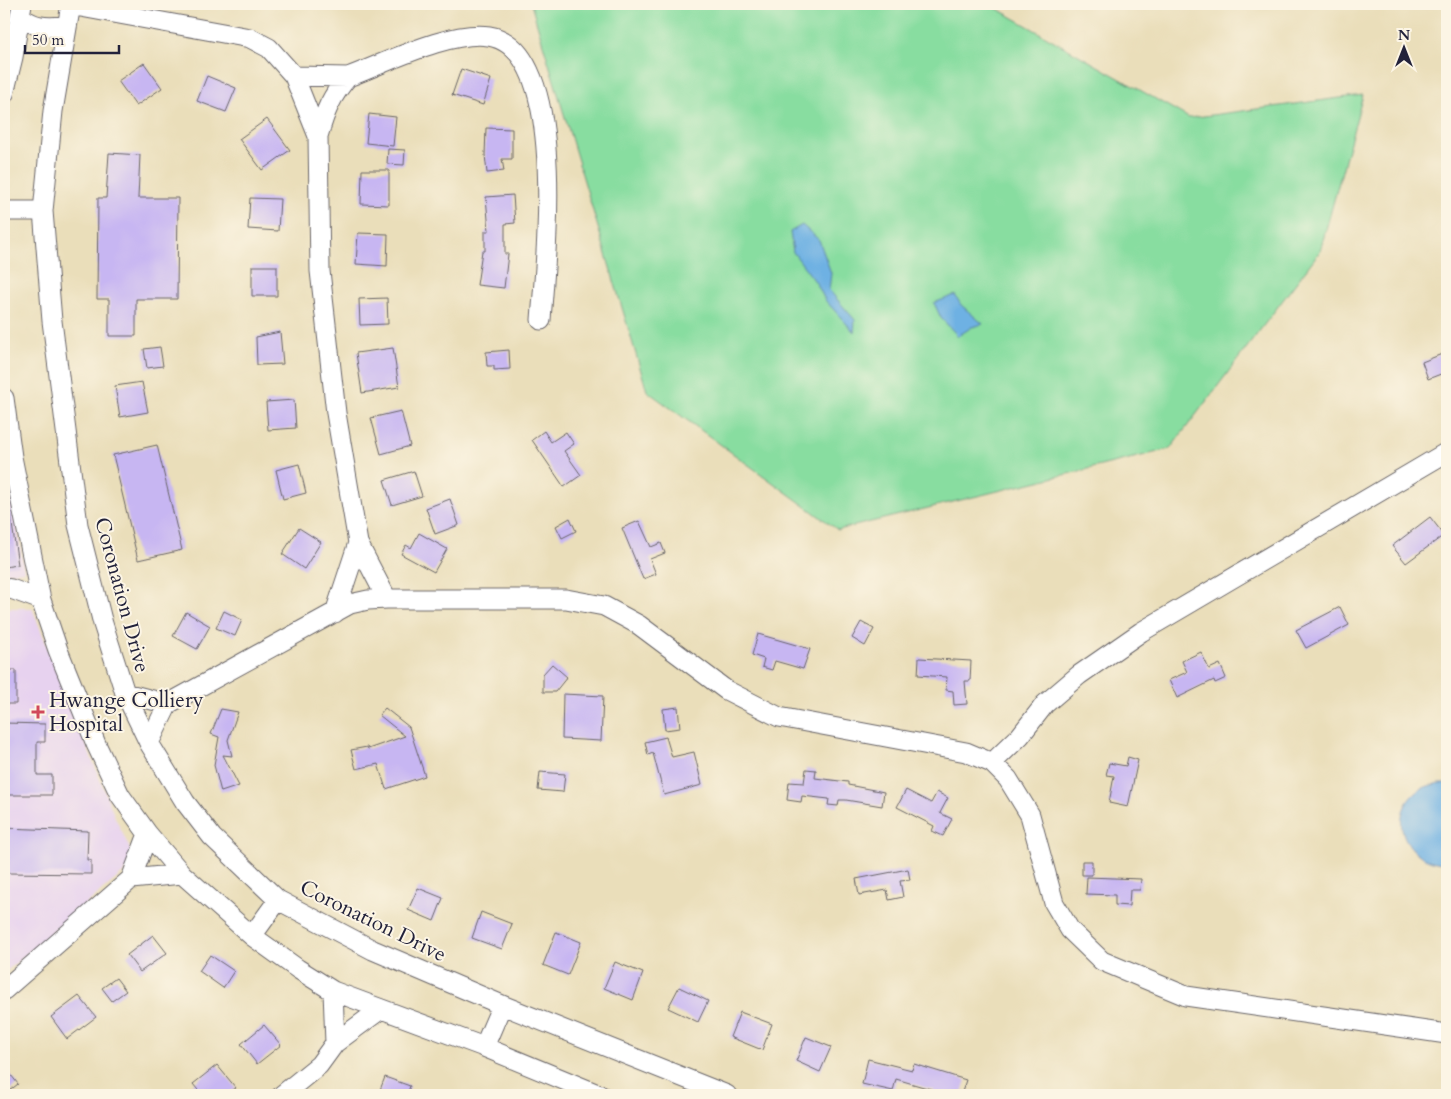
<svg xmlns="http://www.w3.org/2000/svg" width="1451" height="1099" viewBox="0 0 1451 1099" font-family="Cardo,serif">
	<rect width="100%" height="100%" fill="#fcf5e5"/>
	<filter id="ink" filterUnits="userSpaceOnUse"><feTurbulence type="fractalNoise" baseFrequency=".02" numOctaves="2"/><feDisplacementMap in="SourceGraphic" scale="10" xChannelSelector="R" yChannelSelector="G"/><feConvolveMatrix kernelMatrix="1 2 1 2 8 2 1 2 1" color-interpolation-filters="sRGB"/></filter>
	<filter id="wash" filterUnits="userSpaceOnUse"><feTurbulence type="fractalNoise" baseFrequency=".0096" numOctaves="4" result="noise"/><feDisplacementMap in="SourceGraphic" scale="20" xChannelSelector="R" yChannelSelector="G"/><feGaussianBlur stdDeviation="1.12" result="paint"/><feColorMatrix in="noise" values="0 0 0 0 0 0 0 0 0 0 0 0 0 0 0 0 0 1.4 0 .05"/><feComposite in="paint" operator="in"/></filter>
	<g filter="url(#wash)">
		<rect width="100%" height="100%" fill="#eadeba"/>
		<!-- built -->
		<path fill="#e7d2ef" d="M 4,446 L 24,571 L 4,573 Z
			M 4,608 L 32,608 L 114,815 L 136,862 L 4,973 Z"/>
		<!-- green -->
		<path fill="#88dda0" stroke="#55806e" d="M 531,4 L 989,4 L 1189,118 L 1363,95 L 1320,251 L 1170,449 L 838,530 L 647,391 Z"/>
		<!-- water -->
		<path fill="#6eb1e3" stroke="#486a8f" d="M 802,225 L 819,240 L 831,273 L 829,290 L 855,320 L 854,332 L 825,300 L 817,284 L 793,252 L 790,232 Z
			M 955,295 L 961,305 L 983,324 L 972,327 L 958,336 L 941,318 L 934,303 Z
			M 1440,783 L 1447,783 L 1447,863 C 1409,864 1385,821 1415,793 C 1422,787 1431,785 1440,783 Z"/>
		<g id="blocks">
			<!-- building -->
			<path fill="#c7b6f2" d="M 144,63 L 162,88 L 136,106 L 118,81 Z
				M 461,69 L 491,79 L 483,105 L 452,95 Z
				M 207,76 L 236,88 L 226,112 L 197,101 Z
				M 369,114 L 396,117 L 393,146 L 366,143 Z
				M 267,119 L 290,150 L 262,170 L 239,139 Z
				M 486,128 L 512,129 L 512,159 L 502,159 L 504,171 L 487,173 L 485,155 Z
				M 388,149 L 405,150 L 404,165 L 387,164 Z
				M 109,153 L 140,155 L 138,198 L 178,198 L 177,299 L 136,299 L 136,336 L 109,336 L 109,299 L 97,299 L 98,198 L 106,198 Z
				M 362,170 L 389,170 L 389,205 L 361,204 Z
				M 513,195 L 515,223 L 505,224 L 505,254 L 508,254 L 504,288 L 477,285 L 482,251 L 485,251 L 485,231 L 489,231 L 486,197 Z
				M 250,198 L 280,199 L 278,231 L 248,229 Z
				M 358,233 L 388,234 L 387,266 L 356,264 Z
				M 252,266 L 277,266 L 277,296 L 252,296 Z
				M 387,298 L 388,324 L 360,325 L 359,299 Z
				M 280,332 L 283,364 L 257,365 L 256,337 Z
				M 160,347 L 163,366 L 147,368 L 144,349 Z
				M 393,348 L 399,387 L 362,393 L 356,353 Z
				M 509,350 L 510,369 L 494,370 L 494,366 L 487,366 L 486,352 Z
				M 1447,352 L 1447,366 L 1444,367 L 1446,372 L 1428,379 L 1422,362 Z
				M 142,382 L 148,412 L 120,417 L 115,386 Z
				M 294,400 L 296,428 L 268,430 L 266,402 Z
				M 401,411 L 410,446 L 381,454 L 371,418 Z
				M 544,431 L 551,442 L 566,432 L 574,444 L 564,451 L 581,475 L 564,487 L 532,440 Z
				M 157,445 L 182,550 L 138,560 L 113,455 Z
				M 299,464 L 306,493 L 283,499 L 276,470 Z
				M 414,471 L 422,496 L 392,505 L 384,480 Z
				M 450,499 L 459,525 L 435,534 L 426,508 Z
				M 10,510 L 18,565 L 4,567 L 4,511 Z
				M 1430,517 L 1444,535 L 1406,563 L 1392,546 Z
				M 570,518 L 576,531 L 562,538 L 556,526 Z
				M 639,521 L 651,547 L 661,543 L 665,553 L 650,559 L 656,574 L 643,579 L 622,528 Z
				M 299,528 L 321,542 L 304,569 L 282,554 Z
				M 419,533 L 447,549 L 434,572 L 401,554 L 406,545 L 411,548 Z
				M 1340,607 L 1349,625 L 1306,648 L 1296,630 Z
				M 224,611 L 242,620 L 235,636 L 216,628 Z
				M 186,612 L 210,626 L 197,649 L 173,636 Z
				M 861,622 L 874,629 L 865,646 L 852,638 Z
				M 758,634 L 810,649 L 803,669 L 775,661 L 772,670 L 762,667 L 764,659 L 752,655 Z
				M 1201,652 L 1209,669 L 1220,664 L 1226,678 L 1215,683 L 1214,680 L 1177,698 L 1169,680 L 1187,672 L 1182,661 Z
				M 919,658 L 971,661 L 970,681 L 965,681 L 967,704 L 954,705 L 953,691 L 946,690 L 947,677 L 918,675 Z
				M 552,664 L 567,677 L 555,692 L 543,692 L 543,674 Z
				M 4,670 L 16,670 L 16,704 L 4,704 Z
				M 563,694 L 603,696 L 601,741 L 562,739 Z
				M 678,707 L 680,728 L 665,730 L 663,709 Z
				M 385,708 L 409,727 L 425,776 L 386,789 L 378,764 L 356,769 L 351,750 L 367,747 L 368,749 L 405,736 L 379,715 Z
				M 221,709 L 238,712 L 228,740 L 232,756 L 223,755 L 239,786 L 221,792 L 214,765 L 219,737 L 211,734 Z
				M 4,723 L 45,724 L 45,742 L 37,742 L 37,775 L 52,775 L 52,795 L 4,795 Z
				M 666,737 L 672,757 L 694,752 L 702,785 L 664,795 L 653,753 L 648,755 L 645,742 Z
				M 1128,757 L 1138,760 L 1128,807 L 1109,803 L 1114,776 L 1106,775 L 1109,763 L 1126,766 Z
				M 806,769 L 816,770 L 815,778 L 848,782 L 848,785 L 884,792 L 882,806 L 846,800 L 839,800 L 838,806 L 828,805 L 829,799 L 802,796 L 801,802 L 787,800 L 789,782 L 804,783 Z
				M 540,772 L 565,774 L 563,792 L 538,790 Z
				M 906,790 L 931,803 L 937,792 L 948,798 L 940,813 L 952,819 L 943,836 L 932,831 L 934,826 L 897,807 Z
				M 4,828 L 88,831 L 87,860 L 91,860 L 91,874 L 8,873 L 8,842 L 4,842 Z
				M 1082,861 L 1092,861 L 1092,875 L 1082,875 Z
				M 908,869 L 910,880 L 900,881 L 903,897 L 889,900 L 887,890 L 859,895 L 856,879 Z
				M 1087,877 L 1141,879 L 1140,890 L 1130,890 L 1129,906 L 1115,905 L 1115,895 L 1086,894 Z
				M 418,888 L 443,898 L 434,921 L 408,910 Z
				M 481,912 L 512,924 L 502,949 L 472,938 Z
				M 556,932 L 581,942 L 568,975 L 543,965 Z
				M 153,935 L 167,953 L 140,972 L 127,955 Z
				M 210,955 L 234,971 L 223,988 L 199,971 Z
				M 615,962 L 643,973 L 633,1000 L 604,988 Z
				M 116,978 L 126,991 L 112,1001 L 102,988 Z
				M 679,987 L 708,1001 L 698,1022 L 668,1008 Z
				M 79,996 L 96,1017 L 67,1039 L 51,1017 Z
				M 740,1012 L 772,1024 L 762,1050 L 730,1037 Z
				M 264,1025 L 281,1045 L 257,1064 L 241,1044 Z
				M 806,1037 L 831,1047 L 820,1072 L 796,1061 Z
				M 868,1059 L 912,1070 L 914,1064 L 966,1080 L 961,1095 L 933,1095 L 934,1090 L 896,1079 L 893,1091 L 862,1084 Z
				M 217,1065 L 236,1088 L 226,1095 L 202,1095 L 193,1084 Z
				M 4,1066 L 18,1084 L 4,1095 Z
				M 385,1077 L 410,1086 L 407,1095 L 378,1095 Z"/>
		</g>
	</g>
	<g filter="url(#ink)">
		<use href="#blocks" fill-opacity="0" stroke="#686467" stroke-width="1"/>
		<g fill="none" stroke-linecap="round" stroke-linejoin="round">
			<!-- minor casing -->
			<g stroke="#686467" stroke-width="21">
				<path id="minor" d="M 71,4 L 53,111 L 43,211 L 52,321 L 78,525 L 103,624 L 125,693 L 149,743 L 185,802 L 212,837 L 278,900 L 373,950 L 502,1005 L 727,1095
					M 70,5 L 250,38 L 269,48 L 294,76 L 318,136 L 320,271 L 336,413 L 358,543 L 335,613
					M 20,16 C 37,29 46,27 67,26
					M 294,76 L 348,77
					M 4,94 L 13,57 L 22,4
					M 318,136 C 325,112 331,96 348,77 C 386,63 450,30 489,36 C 570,49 545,262 541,320
					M 4,211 L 43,211
					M 4,398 L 12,457 L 41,600 L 58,650 L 96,744 L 120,795 L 148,834 L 182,874 L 252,936 L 298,969 L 333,991 L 484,1047 L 600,1095
					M 358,543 L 387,599
					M 4,588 L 11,589 L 41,600
					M 125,693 L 168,704
					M 149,743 L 168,704 L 350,604 L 368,600 L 387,599 L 566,599 L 604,606 L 639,625 L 726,690 L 779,717 L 966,752 L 992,763 L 1008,779 L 1030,815 L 1054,903 L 1070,930 L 1102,961 L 1186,996 L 1447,1034
					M 992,763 L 1020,736 L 1045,704 L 1079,675 L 1141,632 L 1447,452
					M 131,879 L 182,874
					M 252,936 L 278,900
					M 4,990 L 131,879 L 148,834
					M 333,991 L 335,1043
					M 484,1047 L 502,1005
					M 282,1095 L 319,1065 L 335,1043 L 381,1009"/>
			</g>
			<!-- minor -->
			<use href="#minor" stroke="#fff" stroke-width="19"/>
		</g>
	</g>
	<!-- markers -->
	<path fill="#d1495b" stroke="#fcf5e5" stroke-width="2" d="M35.5 704.5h5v5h5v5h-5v5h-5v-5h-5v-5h5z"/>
	<g text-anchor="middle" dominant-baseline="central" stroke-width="4" stroke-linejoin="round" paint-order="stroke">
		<!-- street labels -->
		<g font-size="21" fill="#22223b" stroke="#fcf5e5">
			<text transform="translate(122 595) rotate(75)">Coronation Drive</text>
			<text transform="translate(373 921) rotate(26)">Coronation Drive</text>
		</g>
		<!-- poi labels -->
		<g font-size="21" fill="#22223b" stroke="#fcf5e5" text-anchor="start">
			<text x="49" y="700">Hwange Colliery<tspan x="49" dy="24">Hospital</tspan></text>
		</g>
	</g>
	<!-- margin -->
	<rect width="1451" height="1099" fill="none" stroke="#fcf5e5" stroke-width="20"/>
	<!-- north arrow -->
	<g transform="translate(1404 48)" stroke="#fcf5e5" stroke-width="4" paint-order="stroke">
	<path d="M0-4L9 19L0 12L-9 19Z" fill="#22223b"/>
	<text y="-8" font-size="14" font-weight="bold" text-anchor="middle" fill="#22223b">N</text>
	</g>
	<!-- scale -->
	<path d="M25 45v8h94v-8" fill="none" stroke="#22223b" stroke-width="2.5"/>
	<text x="32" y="45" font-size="15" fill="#22223b" stroke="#fcf5e5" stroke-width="4" paint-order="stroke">50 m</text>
</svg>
